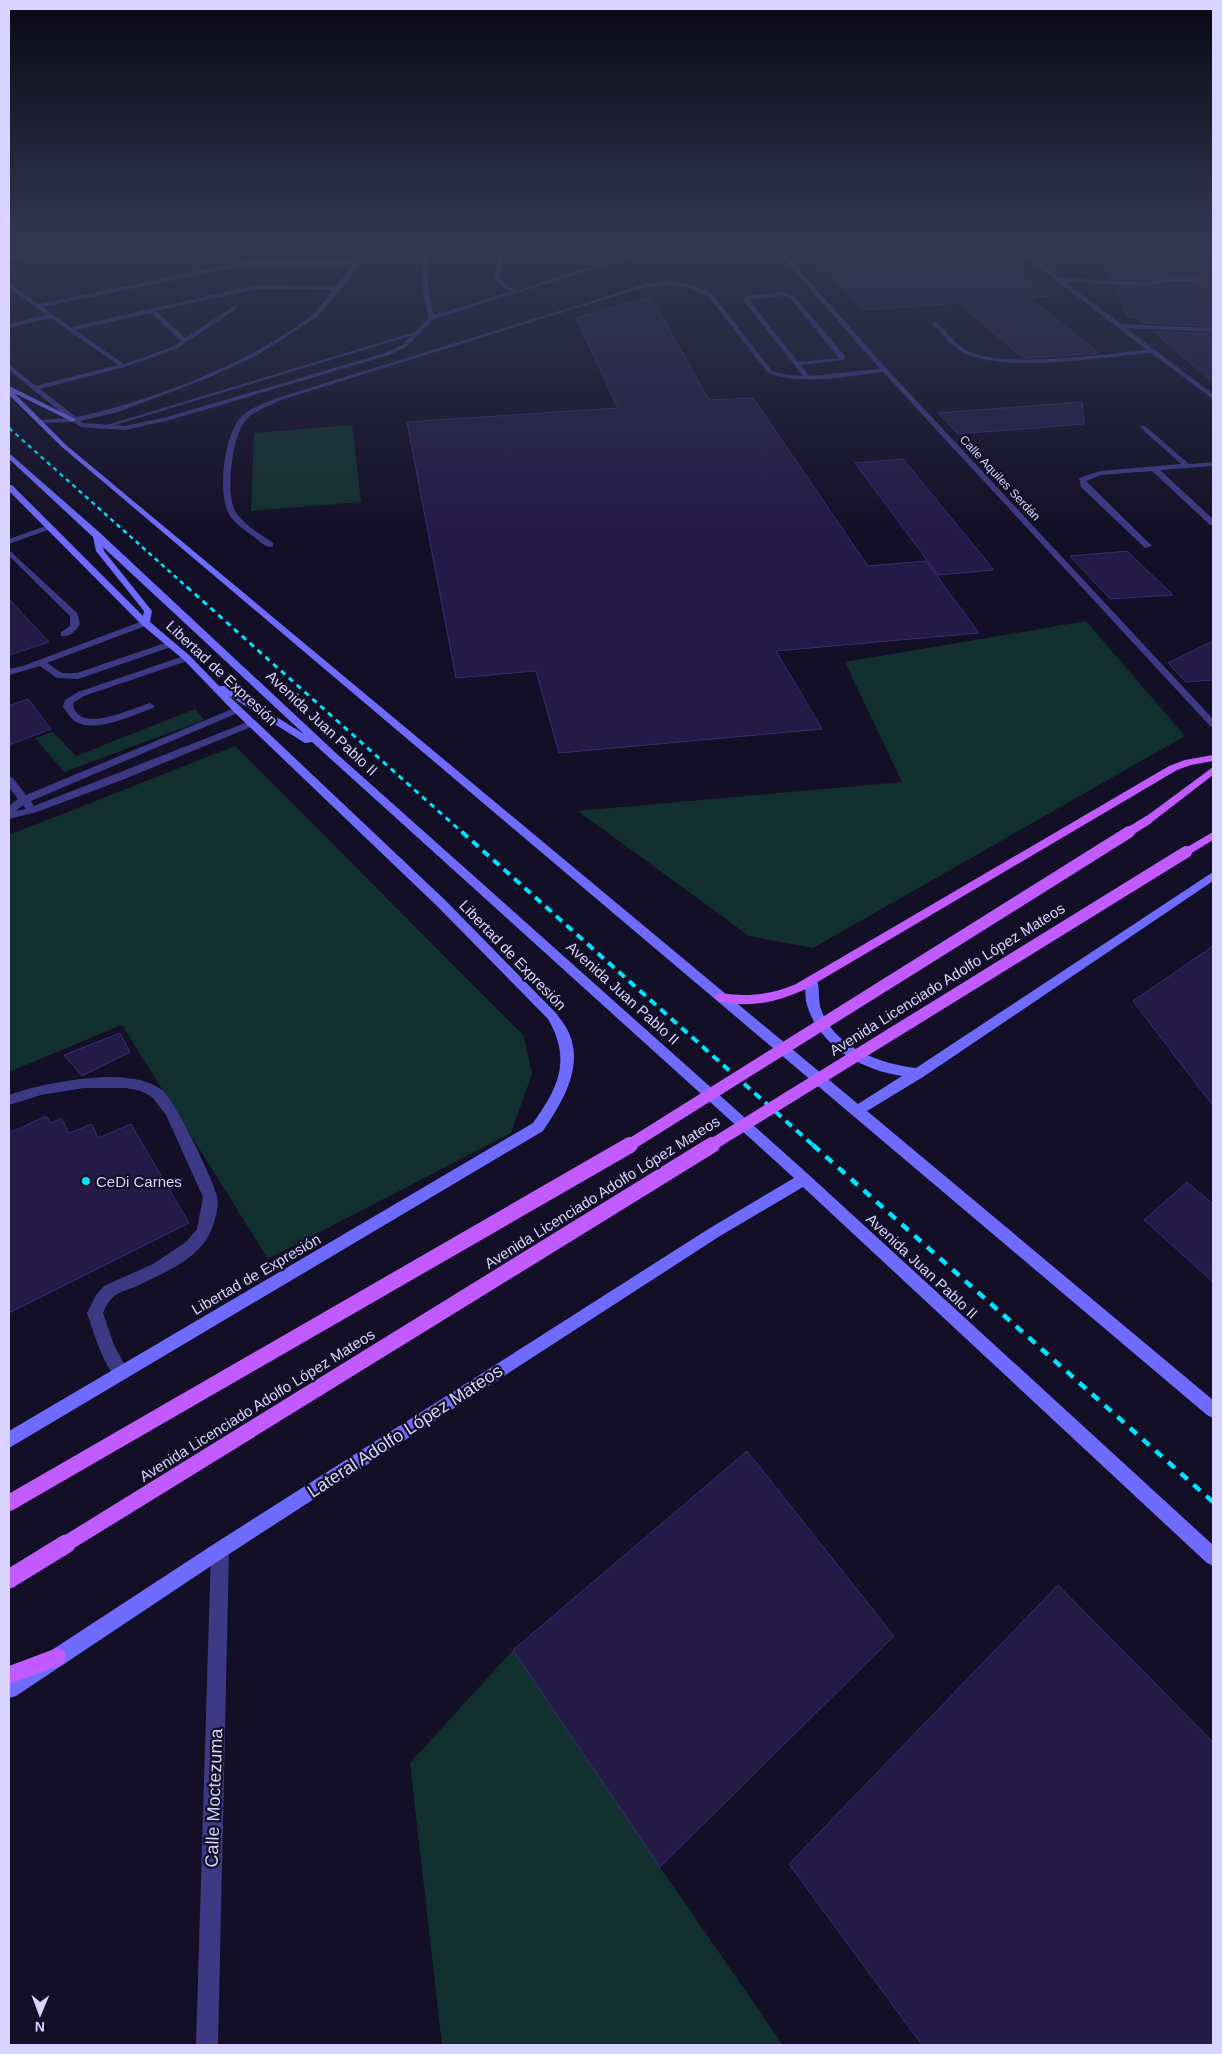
<svg xmlns="http://www.w3.org/2000/svg" width="1222" height="2054" viewBox="0 0 1222 2054" font-family="Helvetica,sans-serif">
	<rect width="100%" height="100%" fill="#130f26"/>
	<!-- green -->
	<path fill="#12302f" d="M 352,425 L 361,502 L 251,511 L 254,433 Z
		M 1086,621 L 1185,736 L 813,948 L 749,936 L 578,811 L 902,782 L 845,662 Z
		M 195,709 L 204,720 L 64,772 L 35,738 L 53,732 L 76,756 Z
		M 235,746 L 524,1036 L 532,1074 L 511,1133 L 268,1259 L 122,1025 L 9,1072 L 9,835 Z
		M 513,1650 L 660,1867 L 783,2045 L 442,2045 L 410,1763 Z"/>
	<!-- building -->
	<path fill="#241b47" stroke="#3b2d73" d="M 802,244 L 984,244 L 1050,296 L 1029,298 L 1099,353 L 1023,358 L 959,303 L 863,310 Z
		M 1103,259 L 1213,264 L 1213,326 L 1143,323 L 1137,317 L 1128,317 L 1115,286 L 1145,288 L 1170,284 L 1198,284 L 1202,279 L 1170,276 L 1145,280 L 1111,279 Z
		M 651,297 L 709,400 L 753,398 L 868,566 L 926,561 L 979,633 L 776,651 L 822,729 L 559,753 L 536,671 L 456,678 L 407,422 L 618,408 L 576,318 Z
		M 1153,331 L 1213,334 L 1213,382 Z
		M 1082,402 L 1084,424 L 958,434 L 938,413 Z
		M 903,459 L 994,570 L 938,575 L 855,463 Z
		M 1127,551 L 1173,595 L 1110,599 L 1070,556 Z
		M 9,599 L 49,642 L 9,655 Z
		M 1213,641 L 1213,680 L 1186,682 L 1168,663 Z
		M 28,699 L 51,729 L 9,745 L 9,706 Z
		M 1213,946 L 1213,1106 L 1133,1001 Z
		M 120,1033 L 130,1052 L 82,1076 L 64,1055 Z
		M 46,1116 L 51,1123 L 61,1118 L 69,1133 L 92,1124 L 98,1138 L 131,1124 L 189,1223 L 9,1313 L 9,1133 Z
		M 1187,1182 L 1213,1204 L 1213,1282 L 1144,1220 Z
		M 747,1451 L 894,1636 L 660,1867 L 513,1650 Z
		M 1058,1585 L 1213,1742 L 1213,2045 L 922,2045 L 789,1864 Z"/>
	<g fill="none" stroke-linecap="round" stroke-linejoin="round">
		<!-- lane -->
		<path fill="#3d3a85" fill-rule="evenodd" d="M 771,244 L 776,244 L 887,369 L 1213,719 L 1213,727 L 1210,726 L 883,372 C 846,376 805,386 768,373 L 708,296 L 684,286 L 665,285 L 638,289 L 281,400 C 270,406 253,411 245,421 C 232,437 224,497 237,514 C 246,526 261,535 273,543 L 273,547 C 265,548 259,541 253,536 C 245,530 232,522 228,512 C 218,491 224,437 240,418 C 249,408 265,403 277,398 L 646,284 C 670,280 691,281 712,294 L 772,371 L 782,374 L 803,376 L 743,300 L 746,296 L 781,292 L 794,296 L 845,356 L 844,360 L 801,365 L 809,376 L 880,369 ZM 781,296 L 790,298 L 839,358 L 798,362 L 749,300 Z
			M 1009,244 L 1015,244 L 1060,278 L 1145,282 L 1170,278 L 1200,279 L 1198,282 L 1170,282 L 1145,286 L 1065,282 L 1121,324 L 1213,328 L 1213,332 L 1126,328 L 1213,394 L 1213,399 L 1151,353 C 1106,357 1003,373 964,353 C 952,347 943,334 933,325 L 933,323 L 937,323 C 947,332 956,345 968,351 C 1004,369 1105,354 1147,350 Z
			M 415,332 L 420,333 L 102,429 L 97,428 Z
			M 1141,426 L 1145,426 L 1189,464 L 1213,462 L 1213,466 L 1160,470 L 1213,519 L 1213,525 L 1210,525 L 1152,471 L 1101,475 L 1086,481 L 1152,546 L 1145,548 L 1081,487 L 1079,478 L 1100,471 L 1181,464 L 1141,428 Z
			M 46,526 L 53,528 L 9,544 L 9,539 Z
			M 9,550 L 77,613 L 80,624 C 76,631 69,638 61,636 L 61,632 L 70,626 L 70,616 L 9,556 Z
			M 145,620 L 148,621 L 148,625 L 47,663 L 62,673 L 77,673 L 168,642 L 174,642 L 174,646 L 78,679 L 57,678 L 40,666 L 9,675 L 9,669 L 23,666 Z
			M 187,655 L 192,658 L 190,660 L 84,696 L 73,703 C 76,736 133,708 150,703 L 155,706 L 153,708 C 133,715 97,733 76,722 C 71,719 67,712 63,707 L 65,700 L 78,692 Z
			M 237,707 L 242,710 L 240,712 L 31,801 L 34,806 L 250,721 L 256,721 L 256,725 L 122,780 L 37,812 L 9,819 L 9,806 L 18,799 L 9,787 L 9,777 L 13,778 L 26,795 ZM 23,805 L 26,809 L 16,811 Z
			M 105,1077 C 124,1077 144,1078 161,1089 C 174,1098 213,1179 217,1196 C 220,1210 212,1232 204,1243 C 187,1264 160,1275 137,1286 C 129,1289 119,1292 113,1297 C 108,1302 105,1307 103,1313 L 114,1345 L 129,1373 L 127,1378 L 121,1380 C 105,1374 93,1329 87,1313 L 96,1295 L 104,1286 L 153,1264 L 186,1242 L 197,1229 L 203,1197 L 166,1115 L 152,1097 L 141,1091 L 126,1088 L 84,1088 L 41,1095 L 9,1105 L 9,1095 C 40,1084 72,1079 105,1077 Z"/>
		<!-- street -->
		<path fill="#3d3a85" fill-rule="evenodd" d="M 108,244 L 128,244 L 9,259 L 9,255 Z
			M 364,244 L 369,244 L 360,263 L 341,289 L 317,317 L 258,355 L 208,378 L 118,412 L 80,421 L 83,423 L 125,426 L 167,417 L 385,353 L 402,345 L 429,318 C 422,289 418,273 429,244 L 434,244 C 424,270 427,289 434,315 L 510,292 L 494,279 L 497,261 L 504,244 L 509,244 L 503,261 L 500,279 L 515,291 L 664,244 L 673,244 L 434,319 L 406,347 L 389,355 L 170,420 L 125,430 L 81,427 L 73,422 L 39,423 L 39,421 L 41,420 L 68,418 L 9,370 L 9,365 L 11,366 L 36,386 L 118,365 L 51,318 L 9,328 L 9,324 L 47,315 L 9,288 L 9,284 L 39,304 L 247,261 L 355,261 ZM 247,265 L 353,265 L 336,286 L 256,285 L 71,327 L 42,307 ZM 256,289 L 333,290 C 326,298 320,309 311,316 C 249,363 152,401 76,417 L 40,389 L 125,367 L 176,349 L 239,307 L 234,306 L 185,338 L 156,311 ZM 151,313 L 181,341 L 172,347 L 124,364 L 75,330 Z
			M 220,1541 L 226,1544 L 229,1550 L 218,2045 L 196,2045 L 211,1550 L 214,1544 Z"/>
		<!-- secondary -->
		<path fill="#6f6bff" fill-rule="evenodd" d="M 9,386 L 75,419 L 75,421 L 71,421 L 14,393 L 66,445 L 858,1104 L 902,1076 C 862,1070 819,1046 807,1005 C 805,997 804,985 808,978 L 816,978 C 821,987 817,1001 822,1012 C 836,1048 881,1064 916,1068 L 1213,872 L 1213,881 L 923,1077 L 867,1111 L 1213,1400 L 1213,1418 L 1207,1415 L 62,447 L 9,395 Z
			M 9,453 L 99,532 L 337,754 L 809,1175 L 1213,1545 L 1213,1566 L 1207,1563 L 803,1187 L 720,1236 L 226,1556 L 16,1696 L 9,1698 L 9,1678 L 214,1544 L 710,1228 L 794,1178 L 312,742 L 305,743 L 228,695 L 445,900 L 556,1013 C 560,1019 566,1026 569,1033 C 584,1067 562,1103 543,1131 L 9,1448 L 9,1431 L 533,1123 C 558,1088 572,1060 548,1019 L 437,906 L 234,712 L 184,660 L 142,625 L 9,491 L 9,485 L 12,485 L 143,616 L 144,611 L 96,551 L 93,537 L 9,459 ZM 103,547 L 304,734 L 226,686 L 219,686 L 190,656 L 150,622 L 152,611 L 104,551 Z"/>
		<!-- primary -->
		<path fill="#c25bff" fill-rule="evenodd" d="M 1213,755 L 1213,761 L 1191,765 L 1177,770 L 804,990 C 779,1001 755,1007 728,1003 C 722,1002 717,1002 714,997 L 720,993 C 748,997 770,995 796,984 L 1169,766 L 1185,760 Z
			M 1213,767 L 1213,775 L 1152,822 L 1144,822 L 1143,820 L 1144,818 Z
			M 1213,832 L 1213,840 L 1190,854 L 1182,854 L 1181,852 L 1182,850 Z
			M 57,1648 L 64,1650 L 66,1657 L 64,1664 L 9,1684 L 9,1666 Z"/>
		<!-- rail-far3 -->
		<path stroke="#00e5ff" stroke-width="2.5" stroke-dasharray="4.5 4" stroke-linecap="butt" d="M 9,428 L 188,588"/>
		<!-- rail-far2 -->
		<path stroke="#00e5ff" stroke-width="3" stroke-dasharray="5.5 5" stroke-linecap="butt" d="M 187,587 L 463,833"/>
		<!-- rail-far1 -->
		<path stroke="#00e5ff" stroke-width="4" stroke-dasharray="8 6" stroke-linecap="butt" d="M 462,832 L 814,1146"/>
		<!-- rail -->
		<path stroke="#00e5ff" stroke-width="4.5" stroke-dasharray="9 8" stroke-linecap="butt" d="M 813,1145 L 1213,1502"/>
		<!-- primary-bridge-far3 -->
		<path stroke="#c25bff" stroke-width="9" d="M 1127,833 L 1148,820"/>
		<!-- primary-bridge-far2 -->
		<path stroke="#c25bff" stroke-width="12" d="M 628,1146 L 1129,832
			M 710,1146 L 1186,852"/>
		<!-- primary-bridge-far1 -->
		<path stroke="#c25bff" stroke-width="16" d="M 9,1503 L 630,1145
			M 64,1545 L 712,1145"/>
		<!-- primary-bridge -->
		<path stroke="#c25bff" stroke-width="19" d="M 9,1579 L 66,1544"/>
	</g>
	<!-- sky -->
	<linearGradient id="sky" x2="0" y2="1"><stop stop-color="#0a0815"/><stop offset="0.46" stop-color="#333752"/><stop offset="1" stop-color="#333752" stop-opacity="0"/></linearGradient>
	<rect width="1222" height="532" fill="url(#sky)"/>
	<!-- markers -->
	<circle fill="#00e5ff" stroke="#130f26" stroke-width="2" cx="86" cy="1181" r="5"/>
	<g text-anchor="middle" dominant-baseline="central" stroke-width="4.5" stroke-linejoin="round" paint-order="stroke">
		<!-- far-street labels -->
		<g font-size="12" fill="#d9d4ff" stroke="#130f26">
			<text transform="translate(1000 478) rotate(47)">Calle Aquiles Serdán</text>
		</g>
		<!-- street labels -->
		<g font-size="15" fill="#d9d4ff" stroke="#130f26">
			<text transform="translate(222 673) rotate(43)">Libertad de Expresión</text>
			<text transform="translate(322 723) rotate(43)">Avenida Juan Pablo II</text>
			<text transform="translate(513 955) rotate(46)">Libertad de Expresión</text>
			<text transform="translate(947 979) rotate(-32)">Avenida Licenciado Adolfo López Mateos</text>
			<text transform="translate(623 993) rotate(42)">Avenida Juan Pablo II</text>
			<text transform="translate(602 1192) rotate(-32)">Avenida Licenciado Adolfo López Mateos</text>
			<text transform="translate(922 1266) rotate(43)">Avenida Juan Pablo II</text>
			<text transform="translate(256 1274) rotate(-30)">Libertad de Expresión</text>
			<text transform="translate(257 1405) rotate(-32)">Avenida Licenciado Adolfo López Mateos</text>
		</g>
		<!-- poi labels -->
		<g font-size="15" fill="#d9d4ff" stroke="#130f26" text-anchor="start">
			<text x="96" y="1181">CeDi Carnes</text>
		</g>
		<!-- near-street labels -->
		<g font-size="18" fill="#d9d4ff" stroke="#130f26">
			<text transform="translate(405 1431) rotate(-33)">Lateral Adolfo López Mateos</text>
			<text transform="translate(214 1798) rotate(-88)">Calle Moctezuma</text>
		</g>
	</g>
	<!-- border -->
	<rect width="1222" height="2054" fill="none" stroke="#d9d4ff" stroke-width="20"/>
	<!-- north arrow -->
	<g transform="translate(40 2014) rotate(181)" stroke="#130f26" stroke-width="4" paint-order="stroke">
	<path d="M0-4L9 19L0 12L-9 19Z" fill="#d9d4ff"/>
	<text y="-8" font-size="14" font-weight="bold" text-anchor="middle" fill="#d9d4ff">N</text>
	</g>
</svg>
